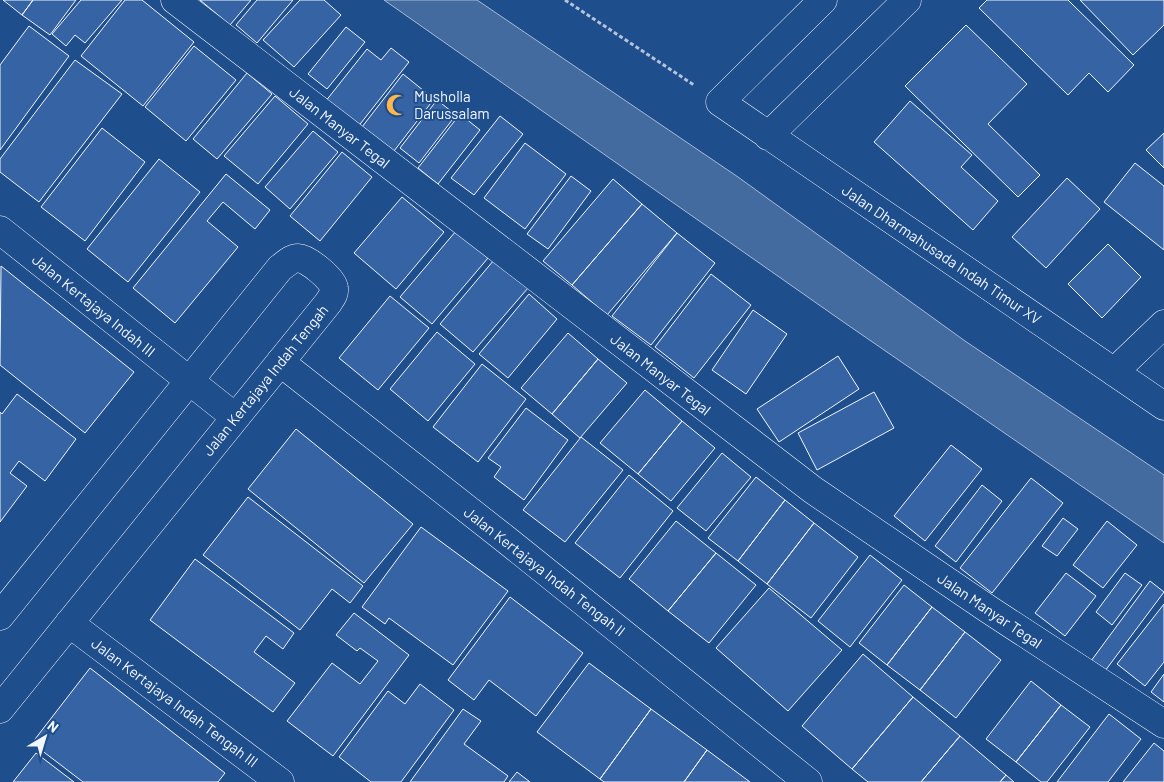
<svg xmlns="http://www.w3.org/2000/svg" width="1164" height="782" viewBox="0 0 1164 782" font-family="Barlow,sans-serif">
	<rect width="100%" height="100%" fill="#1f4e8c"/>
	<!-- water -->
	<path fill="#446ba0" stroke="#a8bbd7" d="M 384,0 L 477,0 L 738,177 L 965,341 L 1164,475 L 1164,543 L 842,321 Z"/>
	<!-- building -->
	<path fill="#3563a3" stroke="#f2f6ff" d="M 3,0 L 33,0 L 22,15 Z
		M 33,0 L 76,0 L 50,35 L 22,15 Z
		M 81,0 L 122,0 L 85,43 L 75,35 L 66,46 L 52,34 Z
		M 125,0 L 142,0 L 194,42 L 143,106 L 81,56 Z
		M 200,0 L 251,0 L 230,25 Z
		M 257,0 L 293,0 L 257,43 L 236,25 Z
		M 300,0 L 324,0 L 341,15 L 294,67 L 263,40 Z
		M 987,0 L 1068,0 L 1134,65 L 1108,92 L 1089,73 L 1068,95 L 979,8 Z
		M 1080,0 L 1164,0 L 1164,25 L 1133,55 Z
		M 966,25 L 1027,84 L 988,124 L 1040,175 L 1018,197 L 905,86 Z
		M 29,26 L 69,56 L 0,150 L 0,65 Z
		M 346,27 L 365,42 L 327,89 L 308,74 Z
		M 194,46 L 236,80 L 186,141 L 145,107 Z
		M 391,48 L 409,62 L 357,128 L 325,102 L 367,49 L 381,60 Z
		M 75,60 L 122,94 L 39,202 L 0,172 L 0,159 Z
		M 247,73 L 272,94 L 217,159 L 193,139 Z
		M 403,74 L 434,99 L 394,151 L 362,127 Z
		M 275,96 L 308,124 L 258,184 L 224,156 Z
		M 437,100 L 456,115 L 419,163 L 400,148 Z
		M 910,101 L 972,155 L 961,167 L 998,201 L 973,230 L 874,142 Z
		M 460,114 L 480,130 L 438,184 L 418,168 Z
		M 500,116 L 523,134 L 474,195 L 451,178 Z
		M 102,128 L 145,162 L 85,241 L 41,207 Z
		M 313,131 L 338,152 L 290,209 L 265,187 Z
		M 1164,133 L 1164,168 L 1146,150 Z
		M 525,143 L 566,174 L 525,229 L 484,198 Z
		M 342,152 L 372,177 L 320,241 L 290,216 Z
		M 159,159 L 200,192 L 128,282 L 87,249 Z
		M 1135,163 L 1164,186 L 1164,250 L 1104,202 Z
		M 226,174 L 270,210 L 255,229 L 223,202 L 207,221 L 238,247 L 175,323 L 133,288 Z
		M 571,176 L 591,191 L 548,249 L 527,234 Z
		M 1067,178 L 1100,209 L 1046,268 L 1012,237 Z
		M 613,179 L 642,204 L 572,285 L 543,261 Z
		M 402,197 L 444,232 L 396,289 L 354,253 Z
		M 642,204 L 677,233 L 607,315 L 572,285 Z
		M 456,231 L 488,258 L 432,324 L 400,297 Z
		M 677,233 L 715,263 L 651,345 L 612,316 Z
		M 1108,244 L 1141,277 L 1102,318 L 1068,284 Z
		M 494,260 L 528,288 L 473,352 L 440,324 Z
		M 1,266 L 134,372 L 85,433 L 0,365 Z
		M 711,274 L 751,305 L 694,378 L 655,347 Z
		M 529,294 L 557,319 L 508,378 L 479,354 Z
		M 390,296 L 429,328 L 378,390 L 339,358 Z
		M 753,310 L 787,334 L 746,394 L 712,370 Z
		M 437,332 L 475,364 L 428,421 L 390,389 Z
		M 568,333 L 598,359 L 552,414 L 521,388 Z
		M 838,356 L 859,389 L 779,442 L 757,409 Z
		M 598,359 L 627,383 L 580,438 L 552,414 Z
		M 482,364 L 526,399 L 478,462 L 433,427 Z
		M 645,390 L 682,421 L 638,474 L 600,443 Z
		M 874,392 L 894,428 L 817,470 L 798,433 Z
		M 17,394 L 76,439 L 45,481 L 19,461 L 10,473 L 27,486 L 0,522 L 0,412 L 2,414 Z
		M 526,408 L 568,440 L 524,500 L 494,477 L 501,467 L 488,458 Z
		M 682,421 L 715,448 L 671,501 L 638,474 Z
		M 296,429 L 413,524 L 364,583 L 248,489 Z
		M 581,437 L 623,470 L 565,542 L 523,510 Z
		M 951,445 L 982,469 L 925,541 L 894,516 Z
		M 722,453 L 751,477 L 706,531 L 677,508 Z
		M 629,475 L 673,511 L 620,578 L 575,543 Z
		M 756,477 L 785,500 L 738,561 L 708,538 Z
		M 1031,478 L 1063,503 L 992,593 L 960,568 Z
		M 982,485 L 1002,501 L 956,562 L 935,546 Z
		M 248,497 L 363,586 L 350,603 L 332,589 L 300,630 L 203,555 Z
		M 785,500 L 814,523 L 767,584 L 738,561 Z
		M 1063,518 L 1078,529 L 1057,556 L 1042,546 Z
		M 676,521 L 716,553 L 668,611 L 629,579 Z
		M 1107,521 L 1137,545 L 1103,588 L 1073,565 Z
		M 814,523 L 858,557 L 811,618 L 767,584 Z
		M 421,527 L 508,591 L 453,665 L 389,618 L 385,624 L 362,607 Z
		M 716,553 L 756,585 L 709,643 L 668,611 Z
		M 870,555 L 902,580 L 850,647 L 818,621 Z
		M 195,559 L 294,633 L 283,649 L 266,636 L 254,652 L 295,683 L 273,712 L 150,620 Z
		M 1066,573 L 1096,596 L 1065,636 L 1035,613 Z
		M 1125,573 L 1142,585 L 1112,625 L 1096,612 Z
		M 1150,581 L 1164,592 L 1105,671 L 1091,661 Z
		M 904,585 L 932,607 L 887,665 L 859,643 Z
		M 769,588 L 842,650 L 788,711 L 716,648 Z
		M 510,597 L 583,653 L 536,716 L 489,680 L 474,700 L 448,680 Z
		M 1164,604 L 1164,662 L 1145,686 L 1117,664 Z
		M 932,607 L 965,632 L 920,690 L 887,665 Z
		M 354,613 L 409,655 L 333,756 L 287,721 L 332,663 L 360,684 L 378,661 L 360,648 L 357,651 L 336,635 Z
		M 965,632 L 1001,660 L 956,718 L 920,690 Z
		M 863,654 L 913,697 L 852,769 L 802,726 Z
		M 589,663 L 651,709 L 600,779 L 537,732 Z
		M 90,668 L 225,773 L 218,782 L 83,782 L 32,743 Z
		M 1164,674 L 1164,702 L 1151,692 Z
		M 1031,681 L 1061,705 L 1016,762 L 986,739 Z
		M 420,684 L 454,710 L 401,782 L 371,782 L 339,757 L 388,691 L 405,704 Z
		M 913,697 L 960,736 L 921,782 L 868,782 L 852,769 Z
		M 1061,705 L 1090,727 L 1047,782 L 1041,782 L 1016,762 Z
		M 463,709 L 481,721 L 464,744 L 508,776 L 504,782 L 410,782 Z
		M 651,709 L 707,750 L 684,782 L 604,782 L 600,779 Z
		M 1109,714 L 1141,739 L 1108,782 L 1057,782 Z
		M 960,736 L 1006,775 L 1000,782 L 921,782 Z
		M 1154,743 L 1164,751 L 1164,782 L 1123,782 Z
		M 707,750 L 750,782 L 684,782 Z
		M 36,753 L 74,782 L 13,782 Z
		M 517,772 L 530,782 L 509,782 Z
		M 1006,775 L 1014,782 L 1000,782 Z"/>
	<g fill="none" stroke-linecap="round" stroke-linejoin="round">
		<!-- minor casing -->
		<g stroke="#f2f6ff" stroke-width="29">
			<path id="minor" d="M 175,0 L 813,490 L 988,609 L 1164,724
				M 823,0 L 720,102 L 1164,406
				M 768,136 L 907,0
				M 0,230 L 235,417
				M 280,362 L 504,538 L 808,782
				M 1114,372 L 1164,324
				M 0,616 L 280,268 C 286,264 291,258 298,258 C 307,258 333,279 334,288 C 335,294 331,298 328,303 L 0,709
				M 69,623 L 280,782"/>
		</g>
		<!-- path -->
		<path stroke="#b3c4dc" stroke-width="3" stroke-dasharray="4 2.5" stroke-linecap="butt" d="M 565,0 L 694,85"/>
		<!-- minor -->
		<use href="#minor" stroke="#1f4e8c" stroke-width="28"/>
	</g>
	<!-- icons -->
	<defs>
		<g id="mosque-bare" transform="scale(1.725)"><path d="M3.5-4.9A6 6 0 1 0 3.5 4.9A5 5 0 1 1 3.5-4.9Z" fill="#ffb74d" stroke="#1f4e8c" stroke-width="2.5" paint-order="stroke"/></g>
	</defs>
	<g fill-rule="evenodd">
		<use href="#mosque-bare" x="397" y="105"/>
	</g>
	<g text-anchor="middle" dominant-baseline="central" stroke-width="4" stroke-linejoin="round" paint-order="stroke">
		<!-- poi labels -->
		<g font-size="15" fill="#f2f6ff" stroke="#1f4e8c" text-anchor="start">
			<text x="414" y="96">Musholla<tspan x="414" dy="17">Darussalam</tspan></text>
		</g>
		<!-- street labels -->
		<g font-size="15" fill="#f2f6ff" stroke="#1f4e8c">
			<text transform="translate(340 127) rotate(38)">Jalan Manyar Tegal</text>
			<text transform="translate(942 254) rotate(34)">Jalan Dharmahusada Indah Timur XV</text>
			<text transform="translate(94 305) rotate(39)">Jalan Kertajaya Indah III</text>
			<text transform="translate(661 374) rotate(38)">Jalan Manyar Tegal</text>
			<text transform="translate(265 380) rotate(-51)">Jalan Kertajaya Indah Tengah</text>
			<text transform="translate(545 571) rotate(38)">Jalan Kertajaya Indah Tengah II</text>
			<text transform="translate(990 610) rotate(34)">Jalan Manyar Tegal</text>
			<text transform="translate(175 702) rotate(37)">Jalan Kertajaya Indah Tengah III</text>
		</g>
	</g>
	<!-- north arrow -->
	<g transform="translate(45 737) rotate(38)" stroke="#1f4e8c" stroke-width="4" paint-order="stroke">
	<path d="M0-4L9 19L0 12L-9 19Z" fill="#f2f6ff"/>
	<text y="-8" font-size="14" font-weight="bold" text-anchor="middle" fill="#f2f6ff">N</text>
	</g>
</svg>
